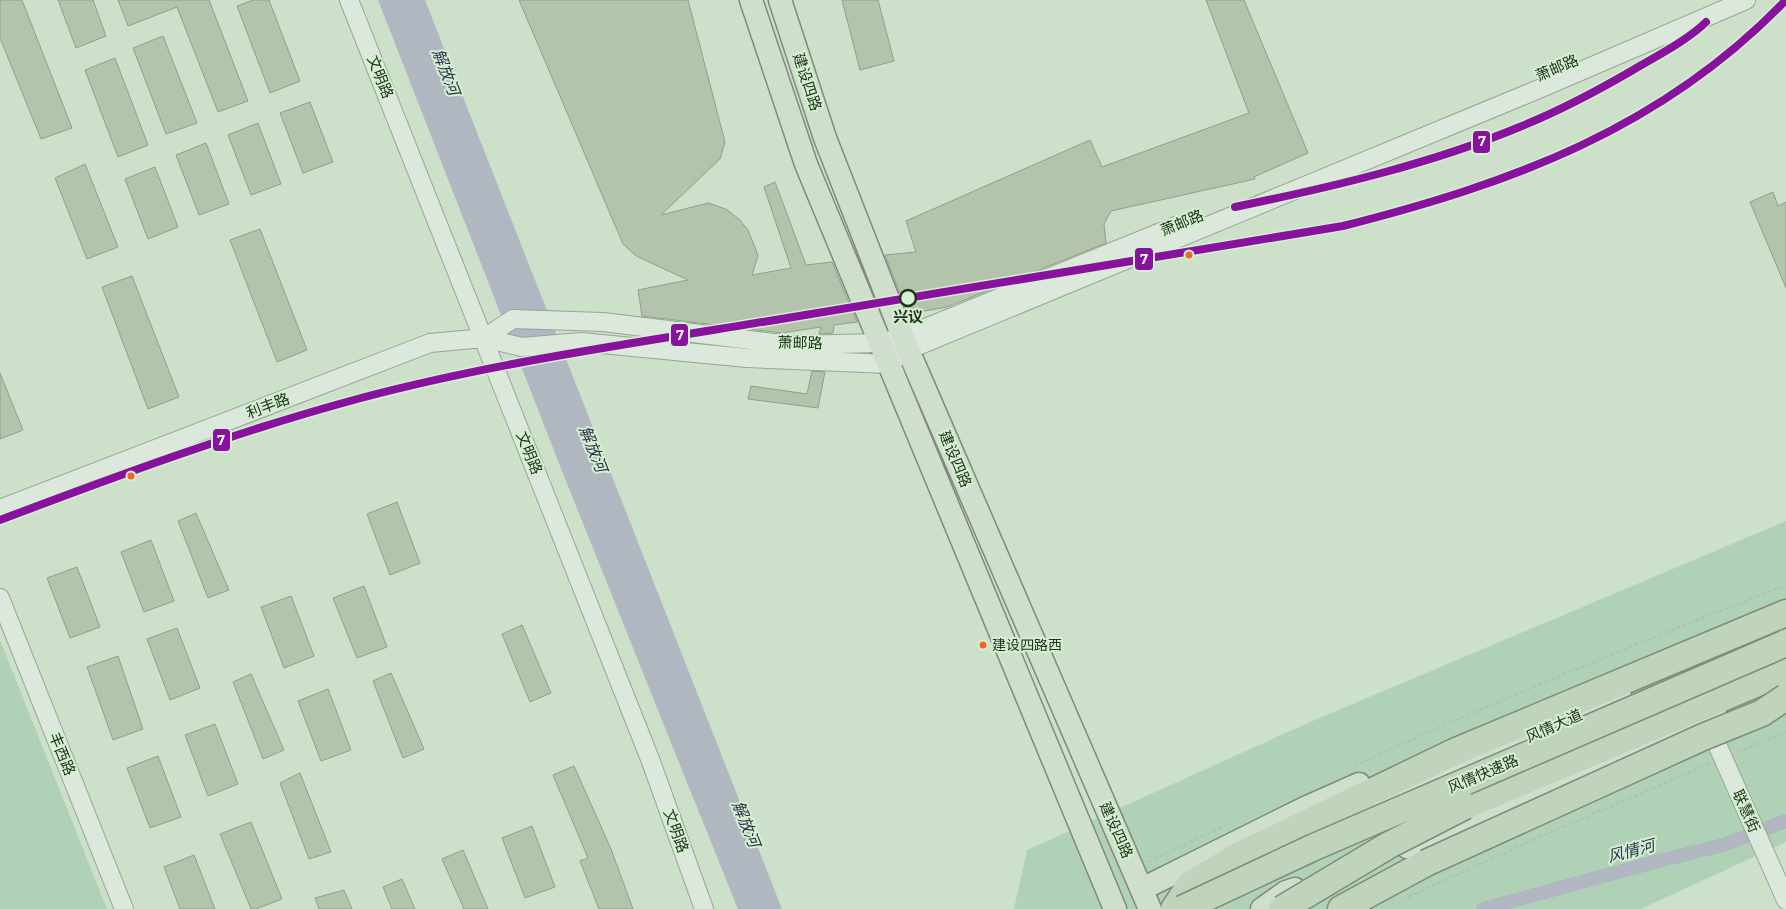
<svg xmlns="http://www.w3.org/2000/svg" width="1786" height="909" viewBox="0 0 1786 909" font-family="Bitter,'Noto Sans SC',serif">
	<rect width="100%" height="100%" fill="#cde0ca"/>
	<!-- green -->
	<path fill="#afd2b6" d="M 1786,521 L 1786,842 L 1641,909 L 1014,909 L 1027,850 L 1310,722 Z
		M 0,640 L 107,909 L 0,909 Z"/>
	<!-- water -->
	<path fill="#b0b7c0" d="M 378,0 L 425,0 L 782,909 L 738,909 L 737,907 L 562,471 Z"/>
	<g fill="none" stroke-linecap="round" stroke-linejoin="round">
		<!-- canal -->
		<path stroke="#b0b7c0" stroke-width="14" d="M 1483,909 L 1655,862 L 1723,845 L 1786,821"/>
	</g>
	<!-- building -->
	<path fill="#b3c3ac" stroke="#909f8a" d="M 0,0 L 22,0 L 72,128 L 41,139 L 0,38 Z
		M 58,0 L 93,0 L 106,36 L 76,48 Z
		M 118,0 L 209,0 L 248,101 L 218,112 L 177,7 L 128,26 Z
		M 253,0 L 269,0 L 300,81 L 270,93 L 237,6 Z
		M 519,0 L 688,0 L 725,142 L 720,159 L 661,215 L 708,203 L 726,209 L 739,219 L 748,230 L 756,250 L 758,256 L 752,275 L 791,268 L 764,187 L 775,182 L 806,265 L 832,262 L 857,322 L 834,325 L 833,333 L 819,334 L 821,327 L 782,333 L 642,316 L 638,290 L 688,280 L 636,256 L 623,244 Z
		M 842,0 L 878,0 L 894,61 L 860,70 Z
		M 1206,0 L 1244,0 L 1308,153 L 1254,177 L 1255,179 L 1111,211 L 1104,224 L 1106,243 L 947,307 L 908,314 L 885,255 L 916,252 L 906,221 L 1090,140 L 1102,167 L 1249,113 Z
		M 163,36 L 197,123 L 166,134 L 133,48 Z
		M 115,58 L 148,145 L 118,157 L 85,70 Z
		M 310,102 L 333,162 L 303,173 L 280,113 Z
		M 258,123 L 281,184 L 251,195 L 228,135 Z
		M 206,143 L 229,204 L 199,215 L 176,155 Z
		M 85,164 L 118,247 L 87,259 L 55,178 Z
		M 155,167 L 178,227 L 148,239 L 125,179 Z
		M 1773,192 L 1778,206 L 1786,202 L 1786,288 L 1750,202 Z
		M 260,229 L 307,350 L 277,362 L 230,240 Z
		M 132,276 L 179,397 L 148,409 L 102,287 Z
		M 812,371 L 825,372 L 818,408 L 748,399 L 751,386 L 807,394 Z
		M 0,373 L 23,430 L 0,439 Z
		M 397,502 L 420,563 L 390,575 L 367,514 Z
		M 196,513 L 229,590 L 208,598 L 178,521 Z
		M 151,540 L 174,601 L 144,612 L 121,552 Z
		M 77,567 L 100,627 L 70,638 L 47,578 Z
		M 364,586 L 387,647 L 357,658 L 333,598 Z
		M 291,596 L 314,656 L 284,668 L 261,607 Z
		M 522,625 L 551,693 L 530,702 L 502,634 Z
		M 177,628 L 200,688 L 170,700 L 147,639 Z
		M 118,656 L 143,729 L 113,740 L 87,667 Z
		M 391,673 L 424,749 L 403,758 L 373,681 Z
		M 251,674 L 284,750 L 263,759 L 233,682 Z
		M 328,689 L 351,750 L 321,761 L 298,701 Z
		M 215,724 L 238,784 L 208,796 L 185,735 Z
		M 158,756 L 181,817 L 150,828 L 127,768 Z
		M 574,766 L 611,849 L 633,909 L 599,909 L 580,861 L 588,858 L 553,775 Z
		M 300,773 L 331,852 L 309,859 L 280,783 Z
		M 251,822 L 282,899 L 256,909 L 251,909 L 220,834 Z
		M 532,826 L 555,887 L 525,898 L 502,838 Z
		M 463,850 L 488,909 L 464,909 L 442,859 Z
		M 194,855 L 215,909 L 180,909 L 164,867 Z
		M 402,879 L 415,909 L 392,909 L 383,887 Z
		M 344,890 L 352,909 L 319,909 L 315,898 Z"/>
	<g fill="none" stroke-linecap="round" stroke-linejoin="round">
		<!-- minor casing -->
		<g stroke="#97a594" stroke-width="20">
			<path id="minor" d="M 349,0 L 650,759 L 704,909
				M 484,338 L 513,319 L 603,322 L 791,345 L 880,343 L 903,337 L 1178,225
				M 0,509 L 430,343 L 484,338 L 522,347 L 581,342 L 747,358 L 888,364 L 908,350 L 1539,89 L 1746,0
				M 0,598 L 124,909
				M 1708,724 L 1786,900"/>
		</g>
		<!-- major casing -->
		<g stroke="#7e8b7a" stroke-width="25">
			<path id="major" d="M 751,0 L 806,164 L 1115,909
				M 780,0 L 825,138 L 908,350 L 1150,909
				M 1323,829 L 1620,696
				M 1407,847 L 1717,718
				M 1142,889 L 1305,808 L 1359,784
				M 1262,909 L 1286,892 L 1295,889"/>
		</g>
		<!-- highway casing -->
		<g stroke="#7e8b7a" stroke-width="29">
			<path id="highway" d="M 1465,806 L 1786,671
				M 1174,909 L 1190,885 L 1238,856 L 1454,752 L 1786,613
				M 1341,909 L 1426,863"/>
		</g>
		<!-- path -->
		<path stroke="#b5c1b3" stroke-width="2.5" stroke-dasharray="4 2.5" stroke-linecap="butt" d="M 1737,752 L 1786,732
			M 1354,766 C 1496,700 1641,642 1786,585
			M 1148,862 L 1222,827
			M 1408,897 L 1535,839 L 1709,764"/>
		<!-- minor -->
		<use href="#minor" stroke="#dce8db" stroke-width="18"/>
		<!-- major -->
		<use href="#major" stroke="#d0dfcd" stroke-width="22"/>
		<!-- highway -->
		<use href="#highway" stroke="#c0d3bb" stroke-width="26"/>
		<!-- highway-bridge casing -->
		<g stroke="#7e8b7a" stroke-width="29" stroke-linecap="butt">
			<path id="highway-bridge" d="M 1426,863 L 1703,737 L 1762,713 L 1786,697
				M 1182,909 L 1312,848 L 1786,643
				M 1282,909 L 1389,845 L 1465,806"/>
		</g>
		<!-- highway-bridge -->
		<use href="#highway-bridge" stroke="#c0d3bb" stroke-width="26"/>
		<!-- metro-1 casing -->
		<g stroke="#d3f1d0" stroke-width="11">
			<path id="metro-1" d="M 1235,207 C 1332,187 1431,164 1522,126 C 1561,110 1597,91 1633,70 C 1655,57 1688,40 1706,22
				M 0,520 C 119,475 238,431 361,398 C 493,363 634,343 769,321 C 960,289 1152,258 1343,226 C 1512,183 1662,129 1786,0"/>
		</g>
		<!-- metro-1 -->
		<use href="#metro-1" stroke="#88129e" stroke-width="8"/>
	</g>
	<!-- markers -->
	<g fill="#f26522" stroke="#d3f1d0" stroke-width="2">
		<circle cx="1189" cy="255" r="4.5"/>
		<circle cx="131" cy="476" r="4.5"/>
		<circle cx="983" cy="645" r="4.5"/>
	</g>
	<circle fill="#d3f1d0" stroke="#24321d" stroke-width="2.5" cx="908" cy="298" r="8"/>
	<g text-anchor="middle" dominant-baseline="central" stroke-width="4" stroke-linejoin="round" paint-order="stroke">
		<!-- bus labels -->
		<g font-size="14" fill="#24321d" stroke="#d3f1d0" text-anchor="start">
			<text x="992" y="645">建设四路西</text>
		</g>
		<!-- street labels -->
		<g font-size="15" fill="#24321d" stroke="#d3f1d0">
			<text transform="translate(1557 68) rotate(-23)">萧邮路</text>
			<text transform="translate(380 77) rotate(68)">文明路</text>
			<text transform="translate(807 82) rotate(72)">建设四路</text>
			<text transform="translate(1182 223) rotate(-22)">萧邮路</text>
			<text transform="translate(800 343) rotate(1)">萧邮路</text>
			<text transform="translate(268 406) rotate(-21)">利丰路</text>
			<text transform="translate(529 453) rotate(68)">文明路</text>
			<text transform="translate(955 459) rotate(67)">建设四路</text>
			<text transform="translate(1554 726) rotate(-24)">风情大道</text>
			<text transform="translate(62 754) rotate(68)">丰西路</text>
			<text transform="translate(1483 774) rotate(-23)">风情快速路</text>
			<text transform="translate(1746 811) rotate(66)">联慧街</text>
			<text transform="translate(1116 830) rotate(66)">建设四路</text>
			<text transform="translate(676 831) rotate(70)">文明路</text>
		</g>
		<!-- stop labels -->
		<g font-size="15" font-weight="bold" fill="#24321d" stroke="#d3f1d0">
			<text x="908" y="317">兴议</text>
		</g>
		<!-- water labels -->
		<g font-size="16" font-style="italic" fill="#322e50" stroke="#d3f1d0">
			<text transform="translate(446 72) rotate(69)">解放河</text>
			<text transform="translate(593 449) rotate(68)">解放河</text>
			<text transform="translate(746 824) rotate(68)">解放河</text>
			<text transform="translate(1631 851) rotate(-15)">风情河</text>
		</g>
	</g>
	<g stroke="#d3f1d0" stroke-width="2">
		<rect x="1472" y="130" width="19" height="24" rx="5" fill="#88129e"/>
		<rect x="1134" y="247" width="20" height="24" rx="5" fill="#88129e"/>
		<rect x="670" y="323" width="19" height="24" rx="5" fill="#88129e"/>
		<rect x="212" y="428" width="19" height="24" rx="5" fill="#88129e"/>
	</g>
	<g font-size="14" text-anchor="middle" font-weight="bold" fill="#fff">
		<text x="1482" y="146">7</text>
		<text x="1144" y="264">7</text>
		<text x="680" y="340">7</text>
		<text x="221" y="445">7</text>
	</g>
</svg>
